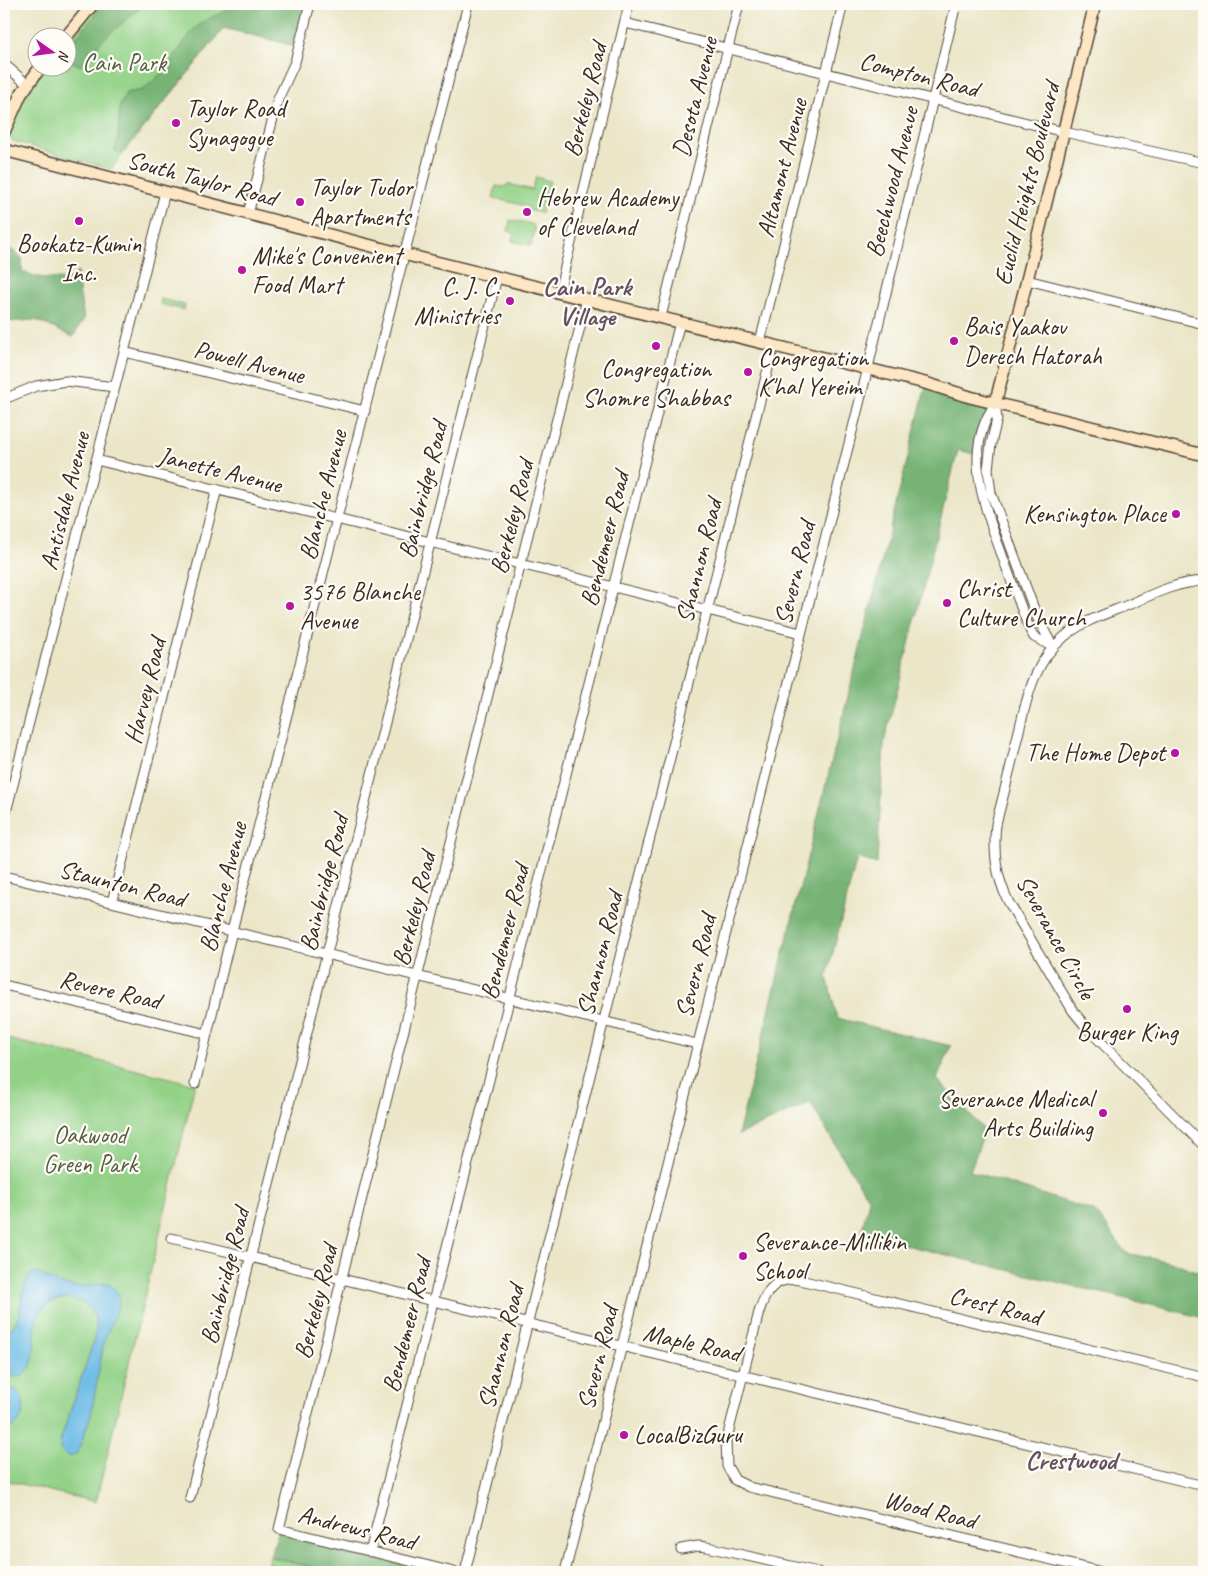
<svg xmlns="http://www.w3.org/2000/svg" width="1208" height="1576" viewBox="0 0 1208 1576" font-family="Caveat,sans-serif">
	<rect width="100%" height="100%" fill="#fdfcf7"/>
	<filter id="ink" filterUnits="userSpaceOnUse"><feTurbulence type="fractalNoise" baseFrequency=".02" numOctaves="2"/><feDisplacementMap in="SourceGraphic" scale="10" xChannelSelector="R" yChannelSelector="G"/><feConvolveMatrix kernelMatrix="1 2 1 2 8 2 1 2 1" color-interpolation-filters="sRGB"/></filter>
	<filter id="wash" filterUnits="userSpaceOnUse"><feTurbulence type="fractalNoise" baseFrequency=".0096" numOctaves="4" result="noise"/><feDisplacementMap in="SourceGraphic" scale="20" xChannelSelector="R" yChannelSelector="G"/><feGaussianBlur stdDeviation="1.12" result="paint"/><feColorMatrix in="noise" values="0 0 0 0 0 0 0 0 0 0 0 0 0 0 0 0 0 1.4 0 .05"/><feComposite in="paint" operator="in"/></filter>
	<g filter="url(#wash)">
		<rect width="100%" height="100%" fill="#ebe6c8"/>
		<!-- green -->
		<path fill="#93d187" stroke="#677e52" d="M 100,4 L 306,4 L 296,46 L 224,28 L 111,169 L 16,142 L 12,140 L 9,134 L 19,106 L 45,68 L 68,68 L 68,42 Z
			M 536,177 L 550,181 L 541,213 L 528,210 L 527,206 L 493,198 L 496,186 L 503,187 L 509,184 L 532,190 Z
			M 510,220 L 532,224 L 535,230 L 531,245 L 512,241 L 514,233 L 508,231 Z
			M 161,299 L 185,305 L 184,310 L 160,304 Z
			M 4,1038 L 195,1084 L 96,1502 L 4,1480 Z
			M 270,1557 L 332,1572 L 267,1572 Z"/>
		<!-- forest -->
		<path fill="#76b374" stroke="#586e49" d="M 104,4 L 145,4 L 109,34 L 93,50 L 81,66 L 68,60 L 68,48 Z
			M 236,4 L 306,4 L 296,46 L 224,28 L 185,77 L 121,153 L 115,151 L 118,139 L 120,106 L 126,93 L 143,90 L 165,70 L 193,30 L 206,20 L 234,7 Z
			M 4,244 L 22,258 L 22,271 L 37,277 L 67,280 L 78,272 L 77,278 L 84,319 L 73,337 L 36,320 L 4,322 Z
			M 925,383 L 995,404 L 978,455 L 958,450 L 884,743 L 877,864 L 857,858 L 827,976 L 837,1018 L 951,1046 L 937,1079 L 985,1131 L 970,1171 L 1094,1211 L 1099,1216 L 1126,1253 L 1175,1263 L 1204,1274 L 1204,1318 L 861,1234 L 869,1200 L 810,1103 L 738,1135 L 925,389 Z
			M 279,1529 L 454,1572 L 332,1572 L 270,1557 Z"/>
		<!-- water -->
		<path fill="#6cbbe6" stroke="#547282" d="M 32,1273 C 40,1273 46,1278 53,1281 C 60,1284 69,1286 76,1287 C 94,1288 107,1275 119,1295 L 119,1304 L 104,1341 L 91,1415 L 77,1454 C 71,1458 67,1456 62,1452 L 60,1448 L 61,1439 L 94,1340 C 95,1334 97,1327 96,1321 C 90,1296 56,1291 41,1311 C 27,1329 48,1386 4,1375 L 4,1336 C 9,1331 16,1324 18,1317 C 23,1303 21,1284 32,1273 Z
			M 4,1384 C 31,1391 29,1425 4,1430 Z"/>
	</g>
	<g filter="url(#ink)">
		<g fill="none" stroke-linecap="round" stroke-linejoin="round">
			<!-- street casing -->
			<g stroke="#554638" stroke-width="11">
				<path id="street" d="M 625,23 L 1064,132 L 1204,163
					M 4,64 L 27,84
					M 248,214 L 278,99 L 295,62 L 310,4
					M 1027,280 L 1204,324
					M 559,292 L 629,4
					M 661,317 L 739,4
					M 760,342 L 843,4
					M 124,352 L 365,411
					M 4,399 L 36,386 L 66,381 L 115,387
					M 995,404 C 961,453 985,507 1003,558 C 1012,582 1020,606 1030,630 L 1034,637 L 1053,647
					M 995,404 L 997,419 L 991,444 L 988,469 L 991,493 L 1037,617 L 1053,647
					M 96,460 L 801,633
					M 1204,581 C 1177,582 1153,594 1128,605 C 1106,614 1082,621 1064,637 C 1031,664 1026,704 1016,743 C 1010,770 1003,797 996,824 C 993,853 996,875 1008,901 L 1073,1011 L 1087,1028 L 1204,1146
					M 4,820 L 165,192
					M 4,876 L 697,1044
					M 112,902 L 217,489
					M 4,985 L 207,1034
					M 195,1084 L 234,923 L 468,4
					M 171,1238 L 1204,1486
					M 190,1498 L 497,277
					M 681,1549 L 698,1546 L 707,1547 L 818,1572
					M 370,1552 L 680,322
					M 454,1572 L 279,1529 L 587,299
					M 465,1572 L 774,345
					M 565,1572 L 865,380 L 956,4
					M 1102,1572 L 749,1487 L 735,1480 L 727,1466 L 726,1442 L 759,1312 C 766,1290 775,1277 800,1280 L 1204,1377"/>
			</g>
			<!-- secondary casing -->
			<g stroke="#554638" stroke-width="14">
				<path id="secondary" d="M 65,38 L 93,4
					M 4,132 L 21,94 L 40,68
					M 4,150 L 391,251 L 925,383 L 970,397 L 1204,455
					M 995,404 L 1027,280 L 1095,4"/>
			</g>
			<!-- street -->
			<use href="#street" stroke="#fff" stroke-width="9"/>
			<!-- secondary -->
			<use href="#secondary" stroke="#fce6c4" stroke-width="11"/>
		</g>
	</g>
	<!-- markers -->
	<g fill="#b5179e" stroke="#fdfcf7" stroke-width="2">
		<circle cx="176" cy="123" r="5"/>
		<circle cx="300" cy="202" r="5"/>
		<circle cx="527" cy="212" r="5"/>
		<circle cx="79" cy="221" r="5"/>
		<circle cx="242" cy="270" r="5"/>
		<circle cx="510" cy="301" r="5"/>
		<circle cx="954" cy="341" r="5"/>
		<circle cx="656" cy="346" r="5"/>
		<circle cx="748" cy="372" r="5"/>
		<circle cx="1176" cy="514" r="5"/>
		<circle cx="947" cy="603" r="5"/>
		<circle cx="290" cy="606" r="5"/>
		<circle cx="1175" cy="753" r="5"/>
		<circle cx="1127" cy="1009" r="5"/>
		<circle cx="1103" cy="1113" r="5"/>
		<circle cx="743" cy="1256" r="5"/>
		<circle cx="624" cy="1435" r="5"/>
	</g>
	<g text-anchor="middle" dominant-baseline="central" stroke-width="4.5" stroke-linejoin="round" paint-order="stroke">
		<!-- park labels -->
		<g font-size="25" fill="#555c3e" stroke="#fdfcf7">
			<text x="124" y="63">Cain Park</text>
			<text x="90" y="1135">Oakwood<tspan x="90" dy="29">Green Park</tspan></text>
		</g>
		<!-- street labels -->
		<g font-size="25" fill="#3b2a1e" stroke="#fdfcf7">
			<text transform="translate(919 75) rotate(14)">Compton Road</text>
			<text transform="translate(695 97) rotate(-76)">Desota Avenue</text>
			<text transform="translate(585 100) rotate(-76)">Berkeley Road</text>
			<text transform="translate(782 168) rotate(-76)">Altamont Avenue</text>
			<text transform="translate(202 179) rotate(15)">South Taylor Road</text>
			<text transform="translate(892 182) rotate(-76)">Beechwood Avenue</text>
			<text transform="translate(1027 184) rotate(-76)">Euclid Heights Boulevard</text>
			<text transform="translate(249 362) rotate(14)">Powell Avenue</text>
			<text transform="translate(220 470) rotate(14)">Janette Avenue</text>
			<text transform="translate(423 490) rotate(-76)">Bainbridge Road</text>
			<text transform="translate(323 495) rotate(-76)">Blanche Avenue</text>
			<text transform="translate(65 501) rotate(-76)">Antisdale Avenue</text>
			<text transform="translate(512 517) rotate(-76)">Berkeley Road</text>
			<text transform="translate(605 539) rotate(-76)">Bendemeer Road</text>
			<text transform="translate(699 561) rotate(-76)">Shannon Road</text>
			<text transform="translate(795 573) rotate(-76)">Severn Road</text>
			<text transform="translate(145 691) rotate(-76)">Harvey Road</text>
			<text transform="translate(324 883) rotate(-76)">Bainbridge Road</text>
			<text transform="translate(122 884) rotate(14)">Staunton Road</text>
			<text transform="translate(223 887) rotate(-76)">Blanche Avenue</text>
			<text transform="translate(414 909) rotate(-76)">Berkeley Road</text>
			<text transform="translate(505 932) rotate(-76)">Bendemeer Road</text>
			<text transform="translate(1056 937) rotate(61)">Severance Circle</text>
			<text transform="translate(600 954) rotate(-76)">Shannon Road</text>
			<text transform="translate(696 966) rotate(-76)">Severn Road</text>
			<text transform="translate(110 990) rotate(13)">Revere Road</text>
			<text transform="translate(225 1276) rotate(-76)">Bainbridge Road</text>
			<text transform="translate(316 1302) rotate(-76)">Berkeley Road</text>
			<text transform="translate(995 1306) rotate(14)">Crest Road</text>
			<text transform="translate(407 1325) rotate(-76)">Bendemeer Road</text>
			<text transform="translate(692 1343) rotate(13)">Maple Road</text>
			<text transform="translate(501 1347) rotate(-76)">Shannon Road</text>
			<text transform="translate(598 1358) rotate(-76)">Severn Road</text>
			<text transform="translate(930 1510) rotate(14)">Wood Road</text>
			<text transform="translate(357 1528) rotate(14)">Andrews Road</text>
		</g>
		<!-- poi labels -->
		<g font-size="25" fill="#3b2a1e" stroke="#fdfcf7" text-anchor="start">
			<text x="186" y="109">Taylor Road<tspan x="186" dy="29">Synagogue</tspan></text>
			<text x="310" y="188">Taylor Tudor<tspan x="310" dy="29">Apartments</tspan></text>
			<text x="537" y="198">Hebrew Academy<tspan x="537" dy="29">of Cleveland</tspan></text>
			<text x="79" y="244" text-anchor="middle">Bookatz-Kumin<tspan x="79" dy="29">Inc.</tspan></text>
			<text x="252" y="256">Mike's Convenient<tspan x="252" dy="29">Food Mart</tspan></text>
			<text x="500" y="287" text-anchor="end">C. J. C.<tspan x="500" dy="29">Ministries</tspan></text>
			<text x="964" y="327">Bais Yaakov<tspan x="964" dy="29">Derech Hatorah</tspan></text>
			<text x="758" y="358">Congregation<tspan x="758" dy="29">K'hal Yereim</tspan></text>
			<text x="656" y="369" text-anchor="middle">Congregation<tspan x="656" dy="29">Shomre Shabbas</tspan></text>
			<text x="1166" y="514" text-anchor="end">Kensington Place</text>
			<text x="957" y="589">Christ<tspan x="957" dy="29">Culture Church</tspan></text>
			<text x="300" y="592">3576 Blanche<tspan x="300" dy="29">Avenue</tspan></text>
			<text x="1165" y="753" text-anchor="end">The Home Depot</text>
			<text x="1127" y="1032" text-anchor="middle">Burger King</text>
			<text x="1093" y="1099" text-anchor="end">Severance Medical<tspan x="1093" dy="29">Arts Building</tspan></text>
			<text x="753" y="1242">Severance-Millikin<tspan x="753" dy="29">School</tspan></text>
			<text x="634" y="1435">LocalBizGuru</text>
		</g>
		<!-- neighbourhood labels -->
		<g font-size="26" font-weight="bold" fill="#675260" stroke="#fdfcf7">
			<text x="587" y="286">Cain Park<tspan x="587" dy="30">Village</tspan></text>
			<text x="1071" y="1460">Crestwood</text>
		</g>
	</g>
	<!-- margin -->
	<rect width="1208" height="1576" fill="none" stroke="#fdfcf7" stroke-width="20"/>
	<!-- north arrow -->
	<g transform="translate(52 52) rotate(104)"><circle r="24" fill="#fdfcf7" stroke="#afa8a0"/>
	<path d="M0-4L9 19L0 12L-9 19Z" fill="#b5179e"/>
	<text y="-8" font-size="14" font-weight="bold" text-anchor="middle" fill="#3b2a1e">N</text>
	</g>
</svg>
